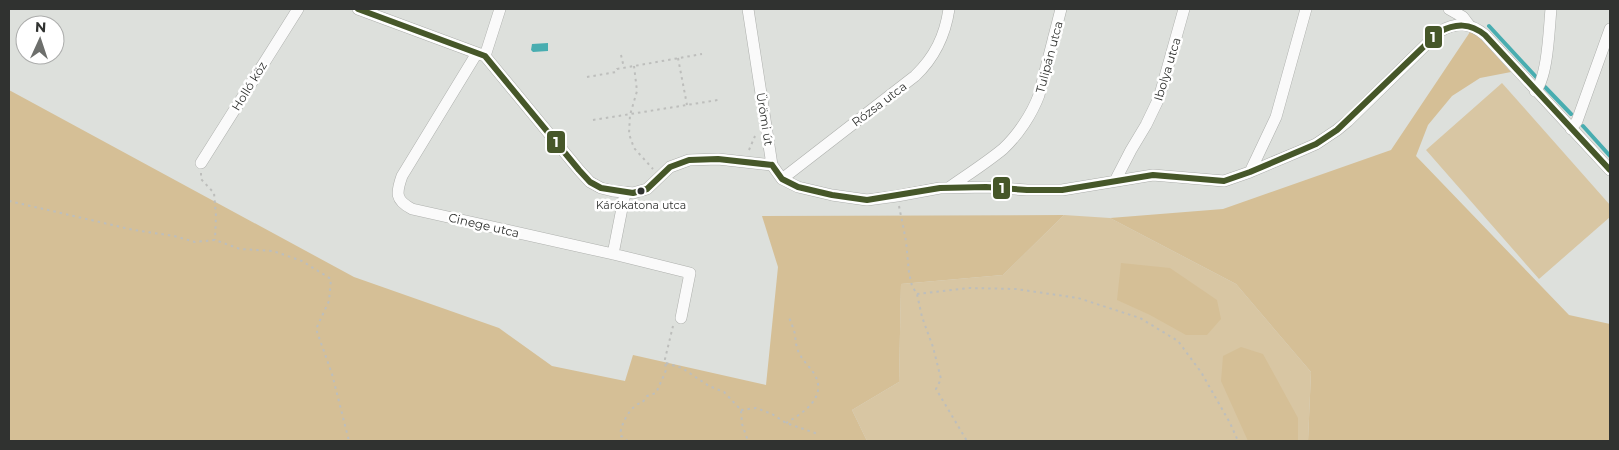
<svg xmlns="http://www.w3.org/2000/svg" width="1619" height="450" viewBox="0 0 1619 450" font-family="Montserrat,sans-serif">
	<rect width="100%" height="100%" fill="#dde0dc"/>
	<!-- green -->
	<path fill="#d8c6a3" d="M 1502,83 L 1610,205 L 1610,217 L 1539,279 L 1426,150 Z
		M 1064,215 L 1110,218 L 1236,284 L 1311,372 L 1308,441 L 867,441 L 852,410 L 899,382 L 901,284 L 1003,275 Z"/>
	<!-- forest -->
	<path fill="#d5bf96" d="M 1472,29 L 1511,72 L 1480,78 L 1452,96 L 1428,125 L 1416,156 L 1569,315 L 1610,324 L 1610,441 L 1308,441 L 1311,372 L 1236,284 L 1110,218 L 1223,209 L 1391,150 Z
		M 9,90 L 354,277 L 499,328 L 552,366 L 625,381 L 633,355 L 766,385 L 778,267 L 762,216 L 1064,215 L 1003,275 L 901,284 L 899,382 L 852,410 L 867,441 L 9,441 Z
		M 1121,263 L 1170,268 L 1217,300 L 1221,319 L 1207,335 L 1186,335 L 1150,315 L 1117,300 Z
		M 1241,347 L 1263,354 L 1298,418 L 1298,441 L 1248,441 L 1221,381 L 1223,356 Z"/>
	<!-- water -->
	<path fill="#48adb0" d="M 548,43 L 548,51 L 533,52 L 531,50 L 532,44 Z"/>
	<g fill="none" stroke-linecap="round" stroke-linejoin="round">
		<!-- stream -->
		<path stroke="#48adb0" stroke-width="4" d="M 1489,26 L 1537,78
			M 1545,87 L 1571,114
			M 1583,126 L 1610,156"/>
		<!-- minor casing -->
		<g stroke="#aeb0ad" stroke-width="12">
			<path id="minor" d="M 358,9 L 485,56 L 579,170 L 590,182 L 601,188 L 613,191 L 633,193 L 647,189 L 670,167 L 689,160 L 718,159 L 772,165
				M 748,9 L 772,165 L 782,179 L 798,187 L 832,195 L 867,200 L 897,196 L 940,188 L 986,187 L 1027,190 L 1062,190 L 1153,175 L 1224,181 L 1250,172 L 1300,151 L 1316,144 L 1337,130 L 1348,121 L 1439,32 C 1456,22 1470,22 1485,35 L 1610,170
				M 1449,9 L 1463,17 L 1469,25
				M 477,53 L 402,176 C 396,193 395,200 412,209 L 613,254 L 690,273 L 681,318
				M 485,56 L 500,9
				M 1535,91 C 1548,78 1549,28 1551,9
				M 1571,129 L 1577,121 L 1610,29
				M 201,163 L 298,9
				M 1250,172 L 1276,117 L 1306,9
				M 782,179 L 915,76 C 935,57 945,36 949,9
				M 1115,181 L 1131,150 L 1146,125 L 1159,98 L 1184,9
				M 950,187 C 967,175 986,163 1003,149 C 1018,135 1032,114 1039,95 L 1061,9
				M 613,254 L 625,193"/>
		</g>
		<!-- path -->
		<path stroke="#bdbebc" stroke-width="2" stroke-dasharray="2.5 4" stroke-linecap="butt" d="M 621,55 L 624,68
			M 678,58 L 687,105
			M 634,66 L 637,91 L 630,115 L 629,134 L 634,148 L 653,169
			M 587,77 L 616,72 L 617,69 L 702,54
			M 593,120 L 718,100
			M 749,150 L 755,136
			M 201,173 L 201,179 L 214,193 L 216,216 L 215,240
			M 9,201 L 134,230 L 174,236 L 195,242 L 215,240 L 240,249 L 273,251 L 302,261 L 331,279 L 329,301 L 316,329 L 332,374 L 349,441
			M 899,206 L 906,241 L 909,273 L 912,286 L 917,294 L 922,317 L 933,347 L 941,379 L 936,389 L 967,441
			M 917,294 L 968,288 L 1016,289 L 1078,298 L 1140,318 L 1178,341 L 1201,372 L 1230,423 L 1238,441
			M 666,363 L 682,368 L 709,386 L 724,392 L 741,410 L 742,424 L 748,441
			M 741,410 L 756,408 L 772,414 L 786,423 L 818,434
			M 786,423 C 803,413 827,398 815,375 C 810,367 803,361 799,353 C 795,345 796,338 794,330 C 792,325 790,320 788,315
			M 628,441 C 627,441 622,436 621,436 C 618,429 631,403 642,403 L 647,396 L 656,393 L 664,375 L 666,370 L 665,359 L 673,326"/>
		<!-- minor -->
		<use href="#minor" stroke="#fafafa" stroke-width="11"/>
		<!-- bus-1 casing -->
		<g stroke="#fff" stroke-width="10">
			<path id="bus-1" d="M 358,9 L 485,56 L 579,170 L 590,182 L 601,188 L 633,193 L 647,189 L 670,167 L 689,160 L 718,159 L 772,165
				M 772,165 L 782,179 L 798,187 L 832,195 L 867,200 L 940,188 L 986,187 L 1027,190 L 1062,190 L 1153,175 L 1224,181 L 1250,172 L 1316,144 L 1337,130 L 1439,32 C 1456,23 1470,23 1485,35 L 1610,170"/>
		</g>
		<!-- bus-1 -->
		<use href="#bus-1" stroke="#465729" stroke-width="6"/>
	</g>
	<!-- markers -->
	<circle fill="#303230" stroke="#fff" stroke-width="2" cx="641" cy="191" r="4.5"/>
	<g text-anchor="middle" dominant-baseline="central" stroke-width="5" stroke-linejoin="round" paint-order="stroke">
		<!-- bus labels -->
		<g font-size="11" fill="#303230" stroke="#fff">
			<text x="641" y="205">Kárókatona utca</text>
		</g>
		<!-- street labels -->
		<g font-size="12" fill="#303230" stroke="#fff">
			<text transform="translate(1049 57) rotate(-75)">Tulipán utca</text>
			<text transform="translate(1167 69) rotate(-73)">Ibolya utca</text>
			<text transform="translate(249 86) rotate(-58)">Holló köz</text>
			<text transform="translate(879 104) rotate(-37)">Rózsa utca</text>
			<text transform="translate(765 119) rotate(81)">Ürömi út</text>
			<text transform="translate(484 225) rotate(13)">Cinege utca</text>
		</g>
	</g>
	<g stroke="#fff" stroke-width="2">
		<rect x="1424" y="25" width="19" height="24" rx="5" fill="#465729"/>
		<rect x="546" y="130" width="20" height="24" rx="5" fill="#465729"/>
		<rect x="992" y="176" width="19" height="24" rx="5" fill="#465729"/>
	</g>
	<g font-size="14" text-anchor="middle" font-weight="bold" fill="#fff">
		<text x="1433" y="42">1</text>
		<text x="556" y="147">1</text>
		<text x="1002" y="193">1</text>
	</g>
	<!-- border -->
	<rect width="1619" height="450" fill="none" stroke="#303230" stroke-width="20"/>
	<!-- north arrow -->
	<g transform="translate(40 40) rotate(3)"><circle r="24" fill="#ffffff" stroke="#acadac"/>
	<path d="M0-4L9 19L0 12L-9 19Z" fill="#6d6f6c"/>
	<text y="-8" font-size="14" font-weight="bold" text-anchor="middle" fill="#303230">N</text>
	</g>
</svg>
